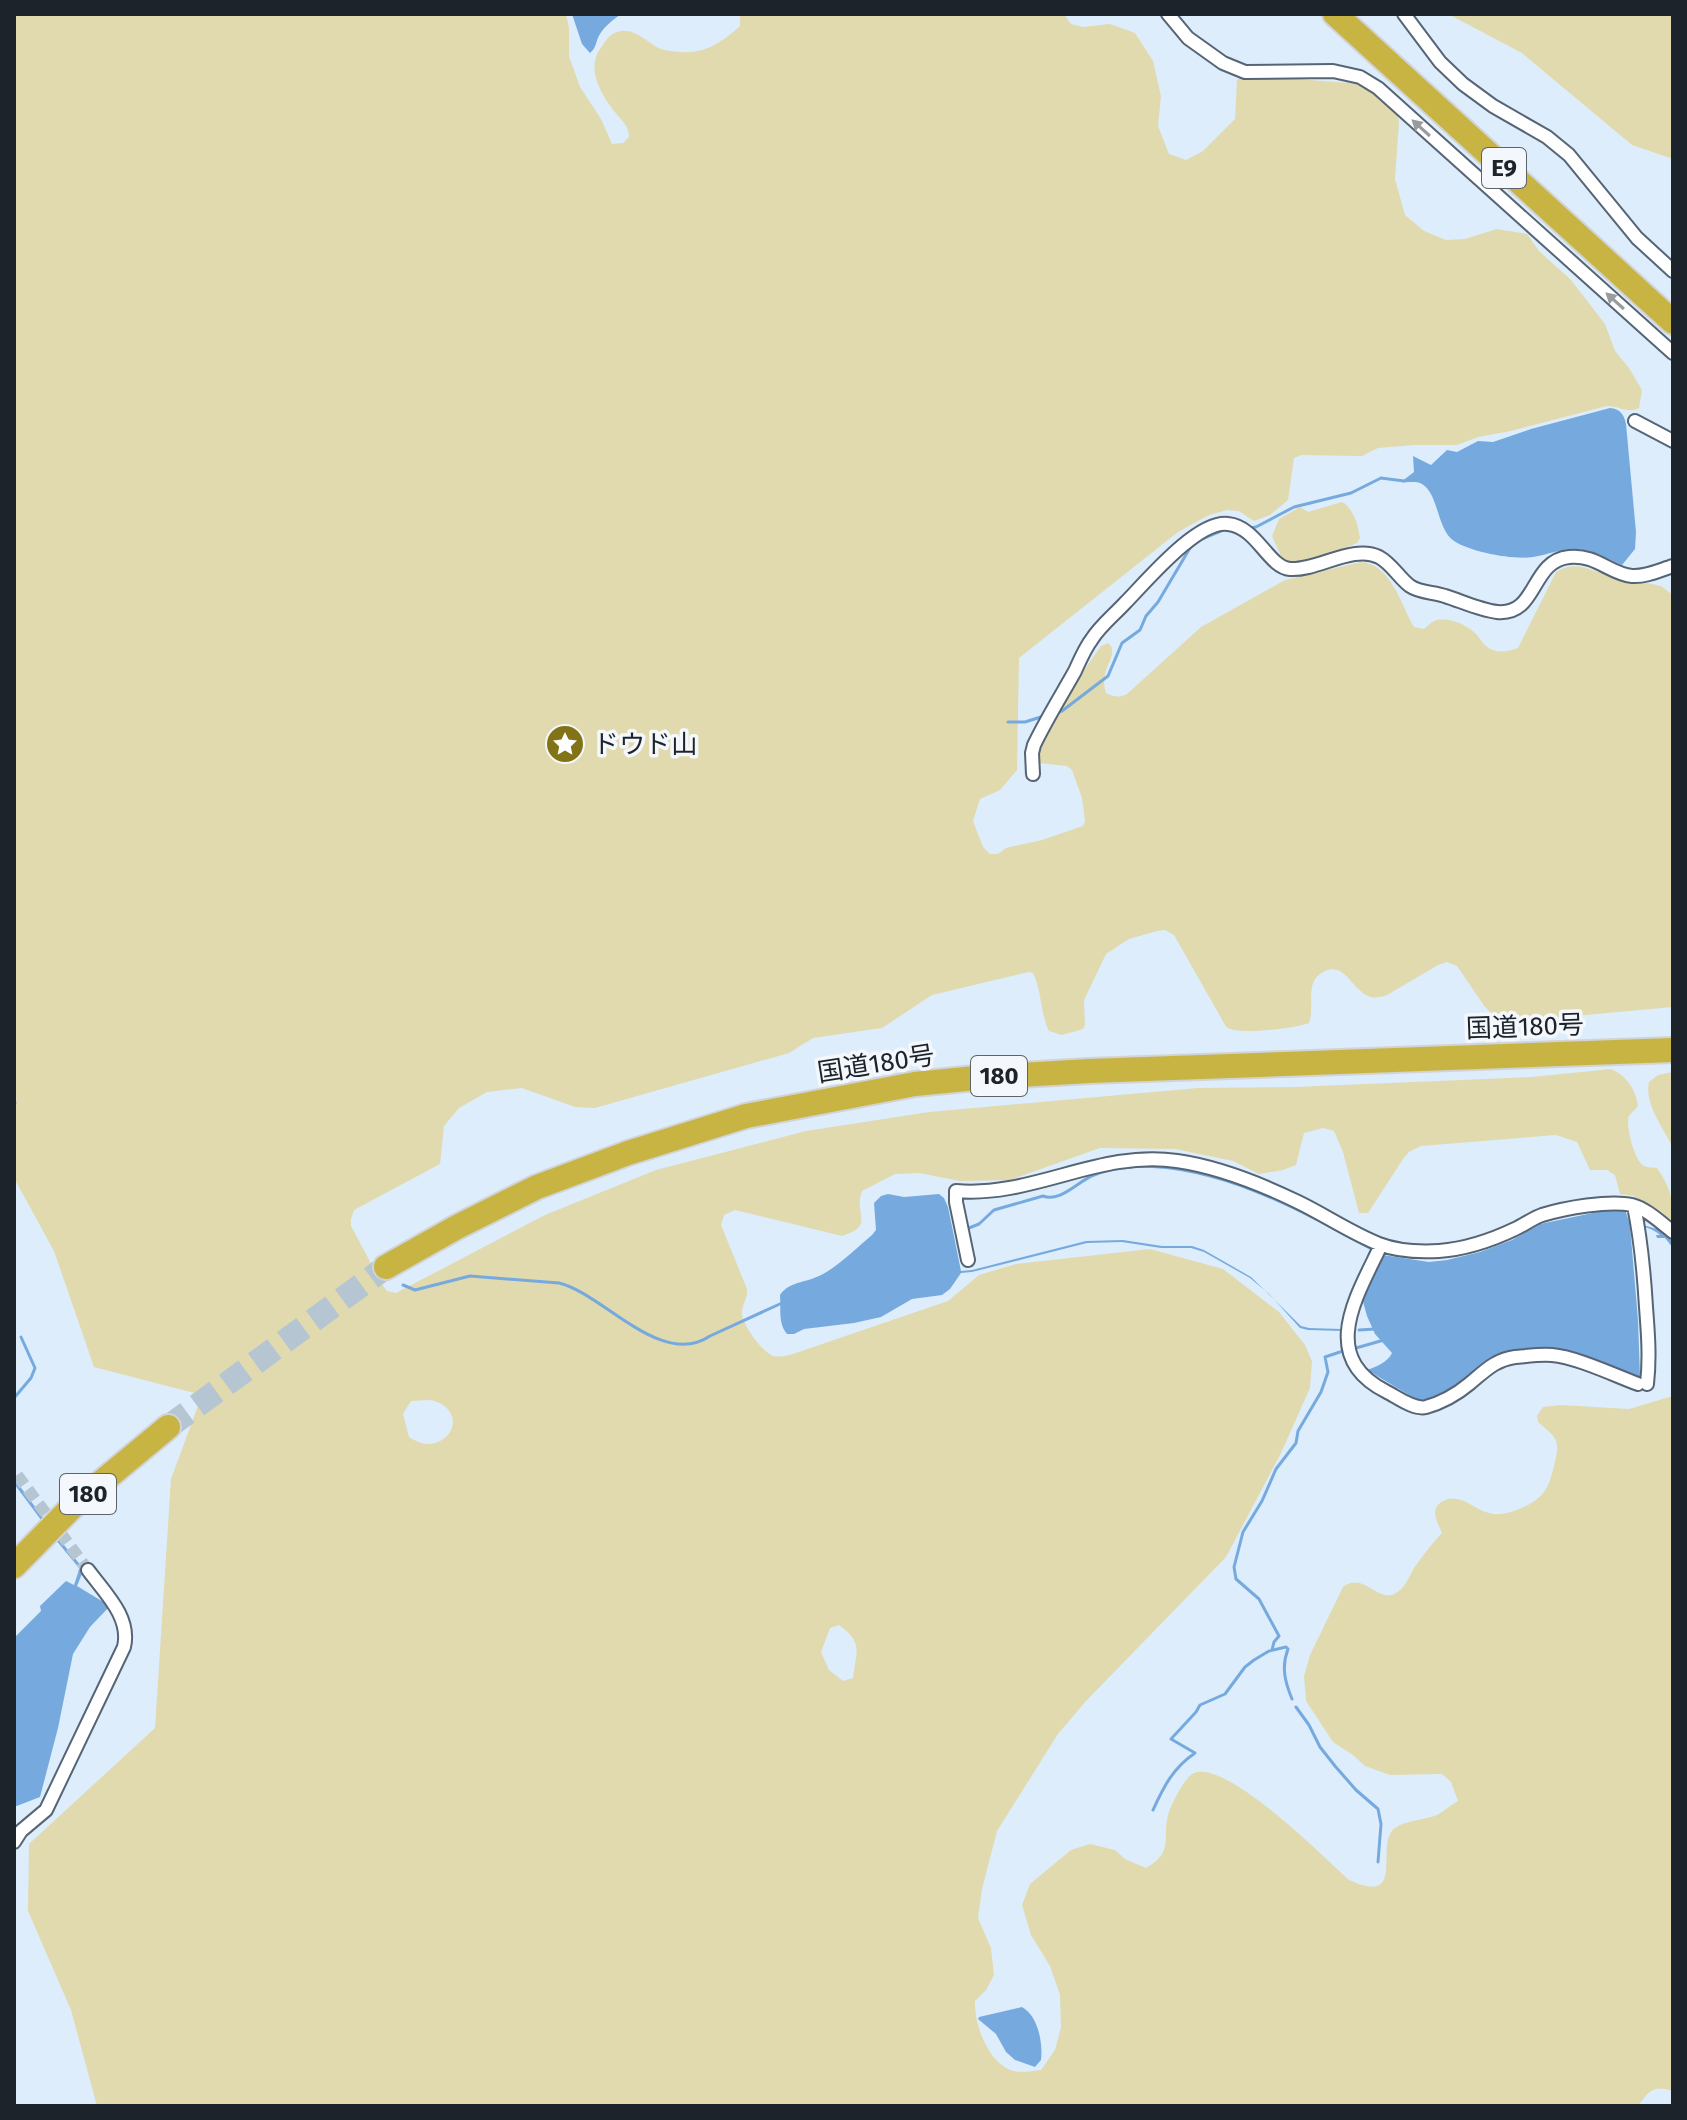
<svg xmlns="http://www.w3.org/2000/svg" width="1687" height="2120" viewBox="0 0 1687 2120" font-family="'Fira Sans','Noto Sans JP',sans-serif">
	<rect width="100%" height="100%" fill="#ddedfc"/>
	<!-- green -->
	<path fill="#e1daae" fill-rule="evenodd" d="M 14,14 L 566,14 L 569,28 L 569,56 L 580,87 L 601,119 L 612,144 L 623,143 L 629,137 C 629,125 621,120 614,111 C 601,94 586,69 600,49 C 605,42 608,35 617,32 C 634,26 647,43 661,49 C 667,51 674,51 680,52 C 706,54 722,42 740,26 L 740,14 L 1064,14 L 1071,24 L 1083,27 L 1110,24 L 1135,33 L 1153,61 L 1161,96 L 1158,126 L 1169,154 L 1186,160 L 1203,151 L 1235,119 L 1237,80 L 1244,75 L 1362,84 L 1379,93 L 1397,113 L 1399,122 L 1395,179 L 1405,215 L 1424,231 L 1446,240 L 1465,239 L 1497,229 L 1527,234 L 1539,251 L 1571,280 L 1605,324 L 1615,351 L 1629,368 L 1642,390 L 1639,408 C 1627,414 1620,406 1607,406 L 1511,431 L 1478,437 L 1457,445 L 1414,445 L 1378,448 L 1362,456 L 1302,455 L 1294,458 L 1288,500 L 1270,515 L 1254,521 L 1239,511 L 1227,510 L 1209,515 L 1178,532 L 1019,658 L 1017,770 L 1000,790 L 980,799 L 973,821 L 983,847 L 990,854 L 998,854 L 1006,848 L 1042,840 L 1083,826 L 1085,821 L 1082,798 L 1072,770 L 1067,766 L 1039,763 L 1037,756 L 1073,686 L 1101,646 L 1108,643 C 1110,645 1112,647 1112,649 C 1114,661 1099,671 1106,693 C 1114,697 1118,698 1127,694 L 1201,627 L 1285,580 L 1361,562 C 1391,564 1401,605 1414,627 L 1424,629 C 1427,627 1430,623 1434,621 C 1446,616 1466,624 1475,633 C 1481,639 1484,647 1493,650 C 1501,653 1510,651 1518,648 L 1556,572 C 1568,564 1581,565 1594,571 L 1661,586 L 1673,595 L 1673,1007 L 1564,1017 L 1502,1019 L 1495,1017 L 1485,1007 L 1457,966 L 1447,962 L 1438,965 L 1387,995 C 1381,997 1374,999 1368,996 C 1350,988 1344,958 1320,974 C 1305,984 1315,1009 1309,1023 C 1298,1028 1238,1035 1228,1028 C 1226,1027 1225,1025 1224,1023 L 1174,935 L 1165,930 L 1157,931 L 1129,939 L 1106,954 L 1084,1000 L 1085,1025 L 1083,1029 L 1062,1035 L 1049,1031 C 1040,1013 1042,991 1033,973 L 1029,972 L 932,995 L 882,1028 L 813,1038 L 789,1053 L 595,1108 L 575,1107 L 522,1088 L 487,1092 L 459,1108 L 444,1126 L 440,1164 L 354,1210 L 351,1219 L 351,1226 L 382,1284 L 387,1291 L 396,1293 L 545,1215 L 656,1170 L 806,1131 L 929,1112 L 1198,1088 L 1295,1087 L 1532,1077 L 1611,1069 C 1626,1075 1636,1090 1638,1106 C 1635,1110 1632,1112 1629,1116 C 1625,1126 1635,1162 1644,1166 C 1648,1168 1653,1167 1657,1168 C 1671,1188 1673,1199 1673,1223 L 1670,1223 L 1634,1196 L 1620,1194 L 1615,1175 L 1607,1170 L 1590,1170 L 1577,1142 L 1556,1135 L 1421,1146 L 1409,1152 L 1403,1159 L 1368,1213 L 1359,1213 L 1343,1152 L 1334,1131 L 1323,1128 L 1304,1133 L 1296,1165 L 1283,1170 L 1259,1174 L 1233,1161 L 1175,1149 L 1100,1148 L 1010,1180 L 960,1181 L 919,1173 L 895,1174 L 862,1191 C 853,1215 876,1225 842,1236 L 735,1210 L 724,1215 L 721,1225 L 747,1289 C 748,1299 742,1304 742,1313 C 742,1324 761,1350 771,1355 C 777,1358 783,1356 790,1355 L 948,1301 L 979,1275 L 1016,1264 L 1150,1249 L 1223,1269 L 1279,1312 L 1305,1345 L 1312,1361 L 1310,1388 L 1281,1453 L 1226,1557 L 1086,1701 L 1058,1734 L 997,1831 L 982,1889 L 978,1918 L 991,1948 L 994,1975 L 986,1990 L 975,2001 C 974,2025 989,2065 1014,2071 C 1023,2073 1032,2071 1041,2070 L 1055,2050 L 1061,2027 L 1060,1995 L 1050,1966 L 1031,1935 L 1022,1905 L 1030,1884 L 1071,1850 L 1090,1844 L 1115,1850 L 1125,1859 L 1146,1868 C 1174,1852 1162,1840 1168,1815 C 1171,1805 1185,1776 1194,1773 C 1226,1759 1325,1858 1349,1880 C 1409,1907 1373,1844 1395,1828 C 1407,1820 1424,1820 1437,1815 C 1444,1811 1451,1805 1458,1801 L 1451,1782 L 1442,1774 L 1390,1775 L 1365,1766 L 1353,1755 L 1333,1742 L 1306,1701 L 1304,1676 L 1310,1655 L 1343,1587 C 1366,1570 1379,1609 1400,1590 C 1406,1585 1410,1575 1414,1568 C 1423,1556 1431,1544 1442,1533 C 1437,1522 1429,1508 1443,1501 C 1460,1492 1473,1509 1489,1513 C 1499,1516 1509,1513 1519,1509 C 1547,1498 1550,1485 1556,1457 C 1561,1437 1550,1433 1538,1422 L 1537,1416 L 1543,1407 L 1560,1405 L 1629,1409 L 1673,1396 L 1673,2091 C 1653,2085 1650,2090 1638,2106 L 97,2106 L 71,2010 L 28,1911 L 29,1844 L 155,1728 L 171,1479 L 202,1395 L 94,1367 L 54,1251 L 14,1178 ZM 430,1400 C 434,1401 439,1402 443,1405 C 463,1419 450,1444 427,1444 C 421,1444 414,1440 409,1437 L 403,1414 L 411,1401 ZM 839,1625 C 864,1643 856,1651 853,1678 L 843,1681 L 829,1670 L 821,1652 L 830,1628 Z
		M 1448,14 L 1673,14 L 1673,159 L 1632,145 L 1522,53 Z
		M 1342,502 C 1354,509 1358,525 1360,538 L 1357,543 L 1317,559 L 1294,565 L 1282,558 L 1272,536 L 1279,519 L 1300,507 L 1308,512 Z
		M 1673,1072 L 1673,1148 C 1664,1128 1644,1105 1649,1082 L 1658,1075 Z"/>
	<!-- water -->
	<path fill="#76aade" d="M 572,14 L 621,14 C 613,20 605,26 600,34 C 595,42 597,47 590,53 L 582,44 Z
		M 1610,408 C 1620,409 1624,414 1626,424 L 1636,532 L 1635,549 L 1622,565 C 1607,559 1593,550 1575,549 C 1560,549 1547,555 1533,557 C 1512,560 1471,552 1454,541 C 1436,529 1439,491 1420,483 C 1415,481 1407,483 1401,482 L 1414,472 L 1413,456 L 1431,465 L 1447,450 L 1457,452 L 1478,441 L 1493,442 L 1531,429 Z
		M 888,1194 L 904,1197 L 939,1194 L 944,1198 L 948,1207 L 961,1271 L 972,1270 L 1086,1241 L 1123,1240 L 1162,1246 L 1192,1246 L 1204,1250 L 1251,1277 L 1301,1326 L 1309,1328 L 1342,1329 L 1342,1331 L 1308,1330 L 1300,1328 L 1269,1294 L 1250,1278 L 1204,1252 L 1191,1248 L 1161,1248 L 1122,1242 L 1087,1243 L 972,1272 L 961,1273 L 950,1289 L 942,1295 L 912,1299 L 881,1317 L 854,1323 L 804,1329 L 794,1334 L 787,1334 C 778,1324 781,1309 780,1295 C 788,1283 801,1283 814,1278 C 833,1272 856,1248 872,1235 L 876,1230 L 874,1203 L 881,1196 Z
		M 1612,1209 L 1625,1210 L 1629,1221 L 1657,1229 L 1673,1242 L 1673,1248 L 1665,1238 L 1657,1238 L 1656,1235 L 1660,1235 C 1652,1228 1640,1225 1630,1226 L 1638,1320 L 1640,1377 L 1556,1349 L 1508,1352 L 1490,1359 L 1448,1390 L 1422,1401 L 1414,1398 L 1367,1370 C 1376,1367 1388,1362 1392,1353 L 1375,1334 L 1367,1316 L 1362,1298 L 1383,1255 L 1429,1262 L 1447,1260 L 1480,1252 L 1512,1240 L 1540,1224 Z
		M 79,1570 L 83,1571 L 77,1586 L 110,1606 L 90,1627 L 73,1654 L 58,1728 L 40,1797 L 14,1807 L 14,1638 L 41,1611 L 40,1606 L 66,1581 L 74,1585 Z
		M 1022,2007 C 1038,2016 1043,2042 1041,2060 L 1035,2067 L 1015,2060 L 1006,2052 L 996,2034 L 978,2019 L 979,2017 Z"/>
	<g fill="none" stroke-linecap="round" stroke-linejoin="round">
		<!-- stream -->
		<path stroke="#76aade" stroke-width="3" d="M 1251,528 L 1256,527 L 1294,507 L 1351,493 L 1381,478 L 1404,481
			M 1055,713 L 1062,711 L 1108,676 L 1122,643 L 1140,630 L 1146,616 L 1158,602 L 1190,548 L 1199,540 L 1221,531
			M 1008,722 L 1025,722 L 1044,716
			M 14,1105 L 15,1103
			M 1139,1166 C 1223,1166 1302,1211 1374,1250
			M 964,1230 L 979,1224 L 994,1210 L 1043,1196 C 1060,1203 1078,1181 1094,1175 C 1106,1170 1119,1168 1132,1167
			M 403,1285 L 415,1290 L 470,1276 L 559,1283 C 604,1294 661,1369 710,1336 L 782,1303
			M 1359,1330 L 1375,1329
			M 1356,1348 L 1384,1340
			M 14,1398 L 31,1378 L 35,1368 L 21,1337
			M 14,1481 L 43,1520
			M 57,1539 L 81,1568 L 80,1571
			M 1272,1650 L 1274,1642 L 1279,1636 L 1259,1599 L 1236,1579 L 1234,1567 L 1243,1532 L 1262,1501 L 1276,1469 L 1296,1443 L 1298,1431 L 1321,1392 L 1328,1372 L 1325,1357 L 1343,1351
			M 1296,1707 L 1309,1725 L 1320,1747 L 1335,1766 L 1356,1790 L 1378,1809 L 1381,1824 L 1378,1862
			M 1153,1810 C 1164,1786 1173,1768 1195,1753 L 1171,1739 L 1196,1712 L 1200,1705 L 1225,1694 L 1245,1667 L 1254,1660 L 1269,1651 L 1286,1647 L 1288,1649 C 1281,1667 1285,1682 1292,1699"/>
		<!-- street-tunnel -->
		<path stroke="#b6c5d2" stroke-width="12" stroke-dasharray="12 6" stroke-linecap="butt" d="M 17,1475 L 88,1570"/>
		<!-- highway-tunnel -->
		<path stroke="#b6c5d2" stroke-width="24" stroke-dasharray="24 12" stroke-linecap="butt" d="M 168,1427 L 386,1267"/>
		<!-- street casing -->
		<g stroke="#556576" stroke-width="16">
			<path id="street" d="M 1168,14 L 1188,38 L 1223,63 L 1245,72 L 1333,71 L 1360,77 L 1378,88 L 1673,353
				M 1404,14 L 1440,62 L 1463,84 L 1493,106 L 1547,137 L 1569,155 L 1637,238 L 1673,271
				M 1635,421 L 1673,441
				M 1033,774 L 1032,753 L 1034,745 C 1046,720 1061,696 1075,671 C 1080,660 1085,648 1092,639 C 1100,626 1114,615 1125,603 C 1146,582 1197,520 1228,524 C 1257,527 1268,567 1290,569 C 1317,571 1353,544 1379,557 C 1392,564 1399,578 1410,586 C 1420,593 1434,592 1445,596 C 1461,601 1480,610 1497,612 C 1538,616 1530,561 1569,557 C 1596,554 1610,574 1632,576 C 1646,577 1660,570 1673,566
				M 1634,1206 C 1641,1240 1644,1273 1646,1307 C 1648,1333 1650,1358 1647,1384
				M 1381,1245 C 1357,1296 1317,1357 1387,1392 C 1397,1397 1414,1410 1426,1407 C 1440,1403 1457,1394 1469,1384 C 1484,1372 1494,1360 1515,1357 C 1527,1356 1540,1354 1552,1355 C 1576,1357 1614,1375 1638,1384
				M 968,1260 L 956,1202 L 956,1191 C 1032,1198 1101,1149 1177,1161 C 1219,1167 1261,1184 1298,1202 C 1325,1215 1351,1233 1379,1244 C 1397,1251 1421,1252 1439,1251 C 1465,1249 1492,1240 1515,1229 C 1524,1225 1533,1218 1542,1215 C 1565,1208 1609,1200 1632,1205 C 1647,1209 1661,1223 1673,1232
				M 14,1842 L 21,1831 L 46,1810 L 124,1647 C 131,1617 105,1593 88,1570"/>
		</g>
		<!-- highway casing -->
		<g stroke="#d2d3d4" stroke-width="28">
			<path id="highway" d="M 1335,14 L 1673,322
				M 386,1267 L 457,1227 L 537,1187 L 628,1153 L 746,1116 L 915,1084 L 986,1077 L 1089,1071 L 1673,1050
				M 14,1566 L 74,1505 L 168,1427"/>
		</g>
		<!-- street -->
		<use href="#street" stroke="#fff" stroke-width="12"/>
		<!-- highway -->
		<use href="#highway" stroke="#c7b443" stroke-width="24"/>
	</g>
	<!-- one-way arrows -->
	<defs><path id="oneway-solid" d="M-6-.8H1V-3.2L6.5 0L1 3.2V.8H-6Z" transform="scale(2)"/></defs>
	<g fill="#999c9f">
		<use href="#oneway-solid" transform="translate(1421 128) rotate(-138)"/>
		<use href="#oneway-solid" transform="translate(1615 301) rotate(-138)"/>
	</g>
	<!-- icons -->
	<defs>
		<g id="sight-disc" transform="scale(2)"><circle r="9.5" fill="#827416" stroke="#f4f8fc"/><path d="M0-6L1.8-2.2L6-1.7L2.9 1.2L3.7 5.4L0 3.3L-3.7 5.4L-2.9 1.2L-6-1.7L-1.8-2.2Z" fill="#fff"/></g>
	</defs>
	<g fill-rule="evenodd">
		<use href="#sight-disc" x="565" y="744"/>
	</g>
	<g text-anchor="middle" dominant-baseline="central" stroke-width="7" stroke-linejoin="round" paint-order="stroke">
		<!-- shield labels -->
		<g fill="#f4f8fc" stroke="#5d6369" stroke-width="2">
			<rect x="1482" y="148" width="44" height="40" rx="6"/>
			<rect x="971" y="1056" width="56" height="40" rx="6"/>
			<rect x="60" y="1474" width="56" height="40" rx="6"/>
		</g>
		<g font-size="24" font-weight="bold" fill="#1c232a">
			<text x="1504" y="168">E9</text>
			<text x="999" y="1076">180</text>
			<text x="88" y="1494">180</text>
		</g>
		<!-- poi labels -->
		<g font-size="26" fill="#1c232a" stroke="#f4f8fc" text-anchor="start">
			<text x="593" y="744">ドウド山</text>
		</g>
		<!-- street labels -->
		<g font-size="26" fill="#1c232a" stroke="#f4f8fc">
			<text transform="translate(1525 1027) rotate(-2)">国道180号</text>
			<text transform="translate(876 1064) rotate(-9)">国道180号</text>
		</g>
	</g>
	<!-- border -->
	<rect width="1687" height="2120" fill="none" stroke="#1c232a" stroke-width="32"/>
</svg>
